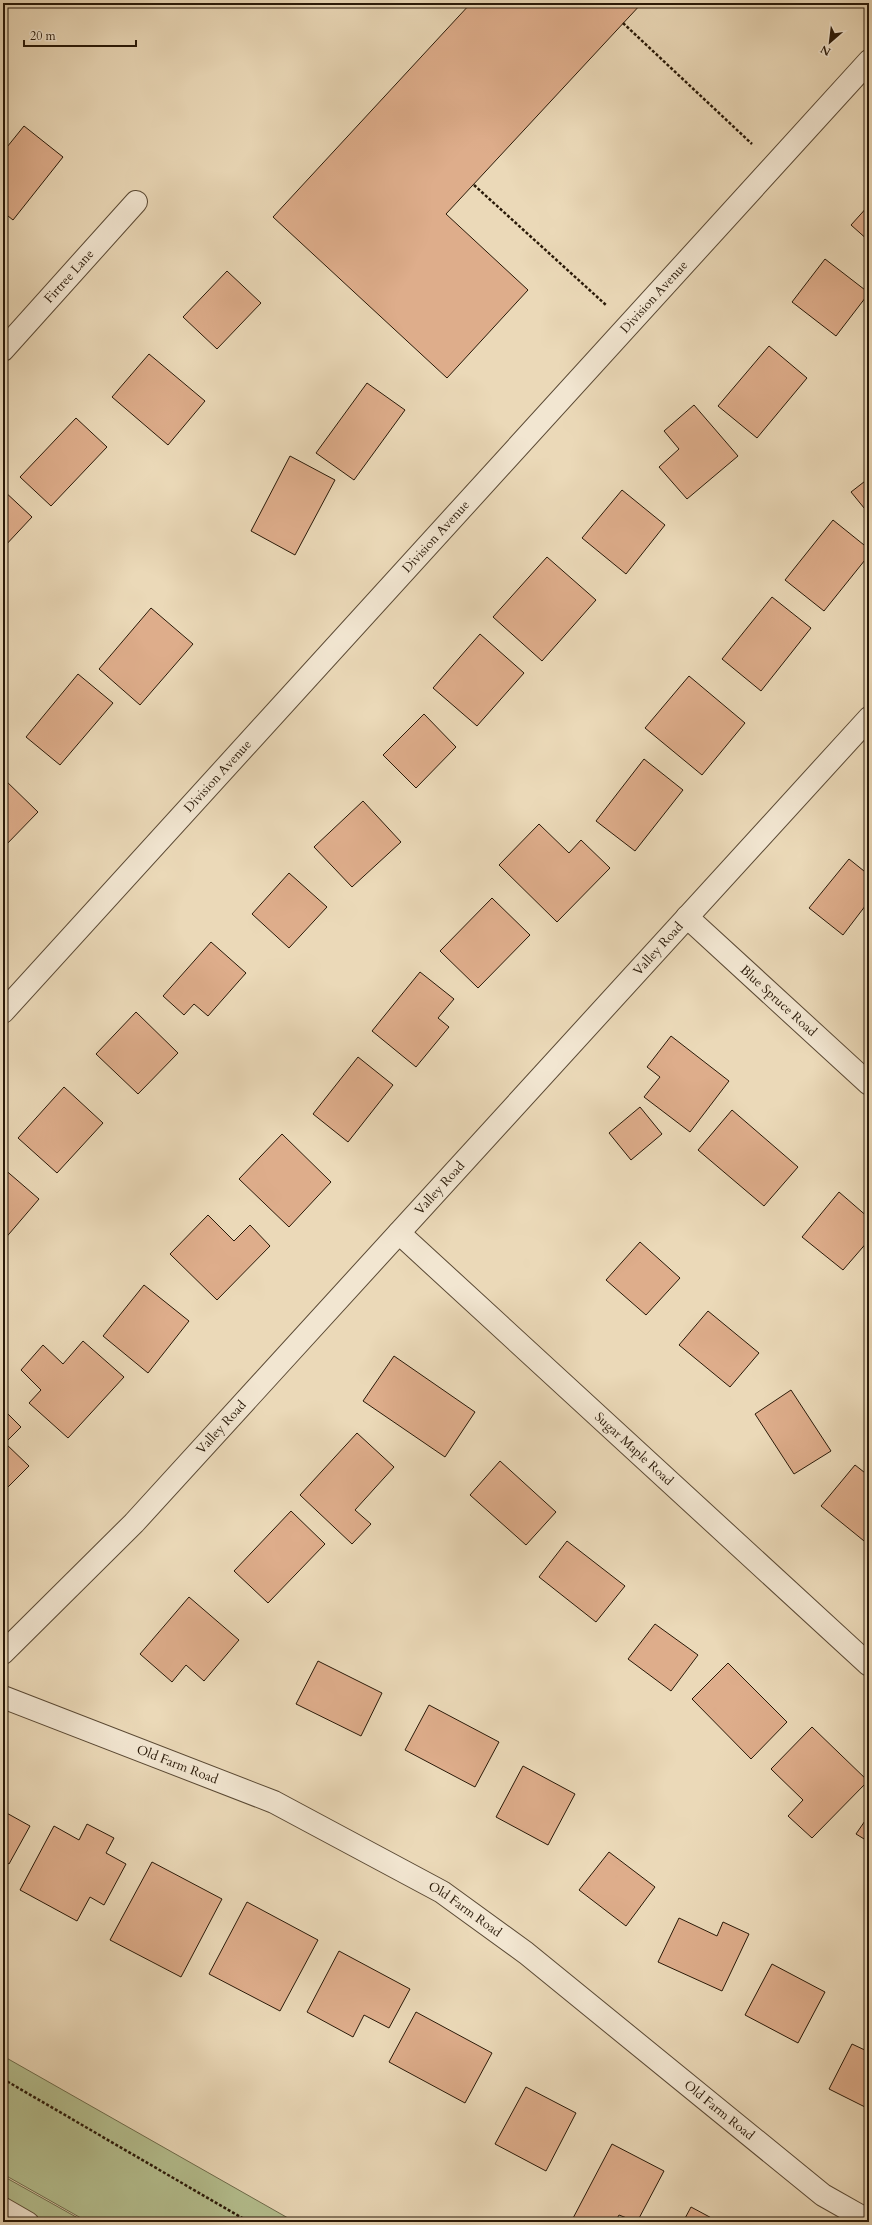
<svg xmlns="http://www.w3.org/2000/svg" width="872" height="2225" viewBox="0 0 872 2225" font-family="Cardo,serif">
	<rect width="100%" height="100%" fill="#ebd9b8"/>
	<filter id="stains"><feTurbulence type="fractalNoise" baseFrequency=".005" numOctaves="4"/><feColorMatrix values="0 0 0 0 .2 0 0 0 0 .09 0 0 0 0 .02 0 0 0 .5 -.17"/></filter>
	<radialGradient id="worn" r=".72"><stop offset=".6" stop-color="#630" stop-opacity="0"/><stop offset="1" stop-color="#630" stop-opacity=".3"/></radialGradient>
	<!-- green -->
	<path fill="#b5c090" stroke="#6f6c4c" d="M 3,2056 L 295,2222 L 88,2222 L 3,2174 Z
		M 3,2176 L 85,2222 L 3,2222 Z"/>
	<!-- building -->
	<path fill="#dead8b" stroke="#291908" d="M 471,3 L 642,3 L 446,214 L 528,290 L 447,378 L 273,217 Z
		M 24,126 L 63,157 L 13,220 L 3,212 L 3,152 Z
		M 869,205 L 869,241 L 851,225 Z
		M 825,259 L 869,293 L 836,336 L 792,302 Z
		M 227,271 L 261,303 L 217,349 L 183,317 Z
		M 769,346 L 807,378 L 757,438 L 718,406 Z
		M 149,354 L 205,401 L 168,445 L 112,397 Z
		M 367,383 L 405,410 L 354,480 L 316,453 Z
		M 694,405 L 738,456 L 687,499 L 659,467 L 679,449 L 664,431 Z
		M 76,418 L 107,447 L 51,506 L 20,477 Z
		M 290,456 L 335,480 L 295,555 L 251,531 Z
		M 869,478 L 869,514 L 851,492 Z
		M 3,490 L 32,517 L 3,548 Z
		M 622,490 L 665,525 L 626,574 L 582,538 Z
		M 833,520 L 869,549 L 869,555 L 824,611 L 785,580 Z
		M 547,557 L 596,600 L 542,661 L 493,617 Z
		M 772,597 L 811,628 L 761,691 L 722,659 Z
		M 151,608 L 193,644 L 140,705 L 99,669 Z
		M 480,634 L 524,673 L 477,726 L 433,688 Z
		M 78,674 L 113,703 L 60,765 L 26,737 Z
		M 689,676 L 745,723 L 702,775 L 645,728 Z
		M 424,714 L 456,747 L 416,788 L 383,755 Z
		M 644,759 L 683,790 L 635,851 L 596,821 Z
		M 4,779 L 38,812 L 3,848 L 3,780 Z
		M 363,801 L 401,842 L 352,887 L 314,847 Z
		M 539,824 L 569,853 L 581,840 L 610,868 L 557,922 L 499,865 Z
		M 849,859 L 869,875 L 869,901 L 843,935 L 809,908 Z
		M 289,873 L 327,907 L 289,948 L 252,914 Z
		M 492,898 L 530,935 L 478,988 L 440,951 Z
		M 211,942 L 246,973 L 208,1016 L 194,1004 L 184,1015 L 163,996 Z
		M 420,972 L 454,999 L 438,1018 L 449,1027 L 416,1067 L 372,1031 Z
		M 136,1012 L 178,1053 L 138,1094 L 96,1054 Z
		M 671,1036 L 729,1081 L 690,1132 L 644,1097 L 660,1077 L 647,1067 Z
		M 358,1057 L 393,1085 L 348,1142 L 313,1114 Z
		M 64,1087 L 103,1123 L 57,1173 L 18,1138 Z
		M 640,1107 L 662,1134 L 631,1160 L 609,1133 Z
		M 732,1110 L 798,1167 L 764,1206 L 698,1150 Z
		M 282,1134 L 331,1182 L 289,1227 L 239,1179 Z
		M 3,1168 L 39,1199 L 3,1241 Z
		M 839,1192 L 869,1218 L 869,1240 L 843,1270 L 802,1237 Z
		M 208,1215 L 234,1241 L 250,1225 L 270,1246 L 217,1300 L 170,1254 Z
		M 640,1242 L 680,1278 L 646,1315 L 606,1280 Z
		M 144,1285 L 189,1321 L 148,1373 L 103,1336 Z
		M 708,1311 L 759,1353 L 730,1387 L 679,1345 Z
		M 83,1341 L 124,1377 L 68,1438 L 29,1403 L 41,1390 L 21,1370 L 43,1345 L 63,1364 Z
		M 394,1356 L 475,1412 L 445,1457 L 363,1401 Z
		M 791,1390 L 831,1451 L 794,1474 L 755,1414 Z
		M 3,1409 L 21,1427 L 5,1443 L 29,1466 L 3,1492 Z
		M 357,1433 L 394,1467 L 355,1510 L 371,1524 L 352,1544 L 300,1495 Z
		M 500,1461 L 556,1512 L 526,1545 L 470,1495 Z
		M 855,1465 L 869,1476 L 869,1545 L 821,1506 Z
		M 291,1511 L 325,1544 L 268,1603 L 234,1571 Z
		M 567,1541 L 625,1586 L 596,1622 L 539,1577 Z
		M 189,1597 L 239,1640 L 204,1681 L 186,1665 L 172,1682 L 140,1654 Z
		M 655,1624 L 698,1655 L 671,1691 L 628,1659 Z
		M 318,1661 L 382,1693 L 361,1736 L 296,1704 Z
		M 728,1663 L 787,1722 L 751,1759 L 692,1699 Z
		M 429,1705 L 499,1742 L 475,1787 L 405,1750 Z
		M 812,1727 L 868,1781 L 812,1838 L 788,1816 L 803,1800 L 771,1769 Z
		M 523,1766 L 575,1794 L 548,1845 L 496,1817 Z
		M 3,1811 L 30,1826 L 9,1864 L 3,1860 Z
		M 869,1815 L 869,1842 L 856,1834 Z
		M 87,1824 L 114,1838 L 106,1853 L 126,1864 L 104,1905 L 90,1897 L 77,1921 L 20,1890 L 54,1826 L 79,1840 Z
		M 609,1852 L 655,1887 L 626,1926 L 579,1890 Z
		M 152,1862 L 222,1899 L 181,1977 L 110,1940 Z
		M 247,1902 L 318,1940 L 280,2011 L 209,1974 Z
		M 679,1918 L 717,1936 L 723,1922 L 749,1934 L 722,1991 L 658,1962 Z
		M 339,1951 L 410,1989 L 389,2028 L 364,2015 L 353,2037 L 307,2012 Z
		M 772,1964 L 825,1992 L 798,2043 L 745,2015 Z
		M 416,2012 L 492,2053 L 465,2103 L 389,2062 Z
		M 852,2044 L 869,2052 L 869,2109 L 829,2089 Z
		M 526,2087 L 576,2113 L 546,2171 L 495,2144 Z
		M 612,2144 L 664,2171 L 637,2222 L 619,2215 L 615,2222 L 571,2222 Z
		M 691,2207 L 719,2222 L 683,2222 Z"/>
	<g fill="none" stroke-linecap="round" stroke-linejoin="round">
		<!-- lane casing -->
		<g stroke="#5a4934" stroke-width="21">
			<path id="lane" d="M 3,2207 L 29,2222"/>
		</g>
		<!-- street casing -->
		<g stroke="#5a4934" stroke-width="24">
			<g id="street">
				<path id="s1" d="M 3,350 L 136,202"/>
				<path id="s2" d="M 687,917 L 869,1084"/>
				<path id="s3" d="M 3,1012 L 869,61"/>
				<path id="s4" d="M 399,1233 L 869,1665"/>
				<path id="s5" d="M 3,1653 L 134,1523 L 869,718"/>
				<path id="s6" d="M 3,1697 L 274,1802 L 442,1892 L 526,1953 L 823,2195 L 869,2221"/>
			</g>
		</g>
		<!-- path -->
		<path stroke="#291908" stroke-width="2.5" stroke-dasharray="3 2" stroke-linecap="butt" d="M 623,23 L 752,144
			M 474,185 L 606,305
			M 3,2079 L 249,2222"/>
		<!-- lane -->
		<use href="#lane" stroke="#f2e6d1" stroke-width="19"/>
		<!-- street -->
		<use href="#street" stroke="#f2e6d1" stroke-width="22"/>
	</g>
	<g text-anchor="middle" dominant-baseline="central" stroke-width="4" stroke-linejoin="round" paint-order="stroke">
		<!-- street labels -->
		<g font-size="13" fill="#291908" stroke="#f2e6d1">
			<text stroke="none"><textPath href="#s1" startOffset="99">Firtree Lane</textPath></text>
			<text stroke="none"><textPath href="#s3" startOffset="967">Division Avenue</textPath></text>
			<text stroke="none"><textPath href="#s3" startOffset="643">Division Avenue</textPath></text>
			<text stroke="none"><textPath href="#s3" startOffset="319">Division Avenue</textPath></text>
			<text stroke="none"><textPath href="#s5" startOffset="962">Valley Road</textPath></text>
			<text stroke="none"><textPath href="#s2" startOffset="124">Blue Spruce Road</textPath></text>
			<text stroke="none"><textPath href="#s5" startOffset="638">Valley Road</textPath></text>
			<text stroke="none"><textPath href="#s5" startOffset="314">Valley Road</textPath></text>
			<text stroke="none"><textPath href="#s4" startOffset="319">Sugar Maple Road</textPath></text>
			<text stroke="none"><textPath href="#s6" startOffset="187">Old Farm Road</textPath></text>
			<text stroke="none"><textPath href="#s6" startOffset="510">Old Farm Road</textPath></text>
			<text stroke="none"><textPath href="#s6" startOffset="834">Old Farm Road</textPath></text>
		</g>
	</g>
	<!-- margin -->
	<rect width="872" height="2225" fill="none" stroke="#ebd9b8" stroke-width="16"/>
	<rect x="4" y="4" width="864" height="2217" fill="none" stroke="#291908" stroke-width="2"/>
	<rect x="8" y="8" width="856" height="2209" fill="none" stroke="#291908"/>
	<!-- north arrow -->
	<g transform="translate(830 42) rotate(208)" stroke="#f2e6d1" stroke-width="3" paint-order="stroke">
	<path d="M0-3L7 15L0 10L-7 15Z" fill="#291908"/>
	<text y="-6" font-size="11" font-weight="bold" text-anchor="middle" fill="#291908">N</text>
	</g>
	<!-- scale -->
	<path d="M24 40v6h112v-6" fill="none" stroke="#291908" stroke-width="2"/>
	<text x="30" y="40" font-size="12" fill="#291908" stroke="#f2e6d1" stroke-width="3" paint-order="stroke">20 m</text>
	<rect width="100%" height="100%" filter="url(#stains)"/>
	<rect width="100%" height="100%" fill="url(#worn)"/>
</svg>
